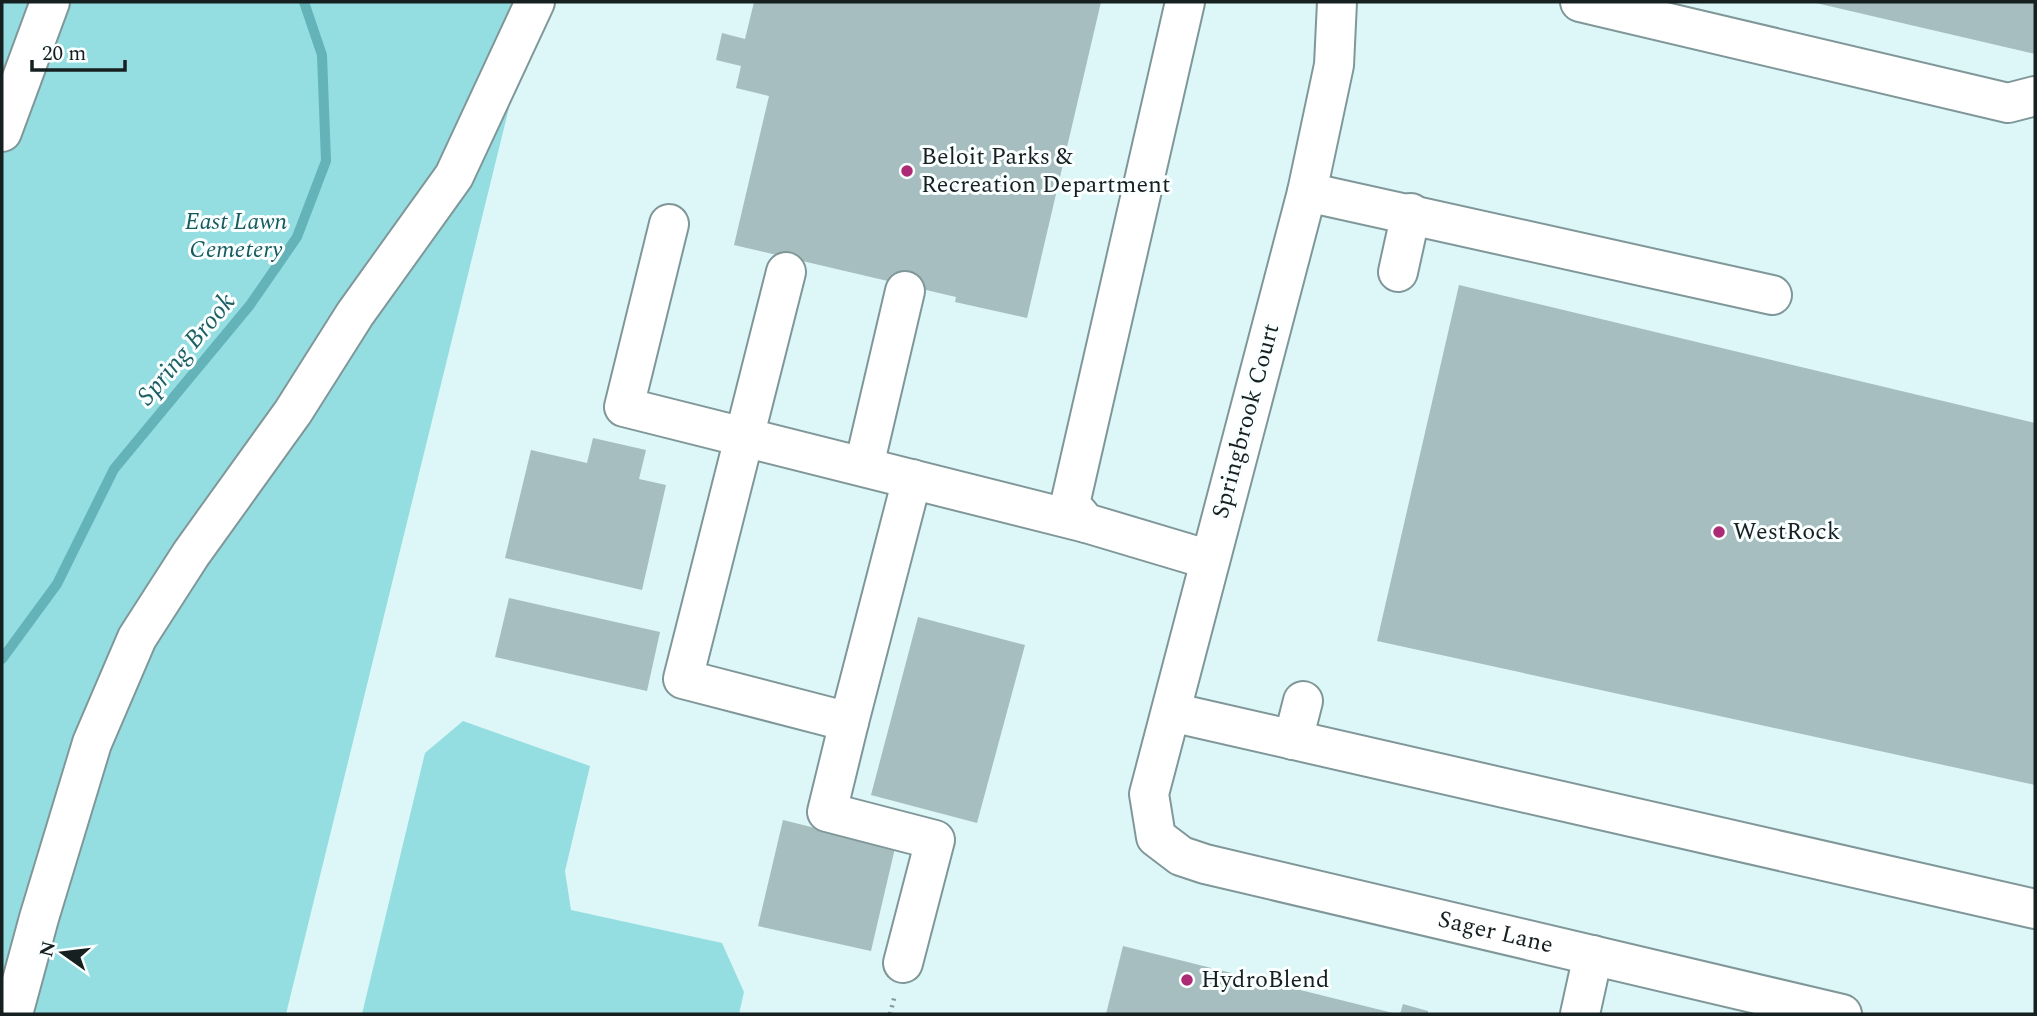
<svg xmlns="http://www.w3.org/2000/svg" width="2037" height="1016" viewBox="0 0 2037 1016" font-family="Spectral,serif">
	<rect width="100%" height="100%" fill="#ddf6f7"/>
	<!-- green -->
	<path fill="#94dee2" d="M 2,2 L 535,2 L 286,1014 L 2,1014 Z
		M 463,721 L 590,766 L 565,871 L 571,910 L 722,943 L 744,992 L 739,1014 L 362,1014 L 425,753 Z"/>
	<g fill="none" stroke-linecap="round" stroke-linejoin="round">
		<!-- stream -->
		<path stroke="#64b3b8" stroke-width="10" d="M 2,659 L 57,584 L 114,469 L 250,305 L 297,237 L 326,161 L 322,55 L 304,2"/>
	</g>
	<!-- building -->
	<path fill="#a6bebf" d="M 754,2 L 1101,2 L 1027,318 L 955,302 L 956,297 L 734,245 L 769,96 L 736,88 L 741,66 L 716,60 L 722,33 L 745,39 Z
		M 1817,2 L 2035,2 L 2035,54 L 1816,3 Z
		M 1459,285 L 2035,423 L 2035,785 L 1377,641 Z
		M 593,438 L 646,450 L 639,479 L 666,485 L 642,590 L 505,558 L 531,450 L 587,463 Z
		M 509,598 L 660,632 L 647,691 L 495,657 Z
		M 918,617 L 1025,645 L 977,823 L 871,795 Z
		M 783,820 L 895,848 L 871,951 L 758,926 Z
		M 1123,946 L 1393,1013 L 1392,1014 L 1106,1014 Z
		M 1403,1004 L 1428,1011 L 1428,1014 L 1400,1014 Z"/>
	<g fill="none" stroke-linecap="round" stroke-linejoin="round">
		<!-- minor casing -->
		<g stroke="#809799" stroke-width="42">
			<g id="minor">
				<path d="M 1185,2 L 1070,504 L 1086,523 L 1210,560"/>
				<path id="s1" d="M 1337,2 L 1334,65 L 1307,192 L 1149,794 L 1156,837 L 1181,856 L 1205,864 L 1842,1014"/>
				<path d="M 1580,2 L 2008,103 L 2035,96"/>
				<path d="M 2,132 L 50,2"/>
				<path d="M 1307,192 L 1772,295"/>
				<path d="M 669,224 L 624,407 L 1086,523"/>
				<path d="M 786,272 L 683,679 L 849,722 L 912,479"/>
				<path d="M 1398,272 L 1411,213"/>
				<path d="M 864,466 L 905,291"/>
				<path d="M 1171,712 L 2035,909"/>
				<path d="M 849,722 L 827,812 L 935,840 L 903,963"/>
				<path d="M 1293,740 L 1303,701"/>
				<path d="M 13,1014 L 39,918 L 92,743 L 137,638 L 191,554 L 293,412 L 355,314 L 454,176 L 535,2"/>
				<path d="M 1580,1014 L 1593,955"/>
			</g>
		</g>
		<!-- path -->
		<path stroke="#87999a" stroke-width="4.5" stroke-dasharray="2 5" stroke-linecap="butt" d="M 890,1014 L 895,995"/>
		<!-- minor -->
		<use href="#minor" stroke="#fff" stroke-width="38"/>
	</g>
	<!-- markers -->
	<g fill="#ad2a74" stroke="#faffff" stroke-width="2.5">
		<circle cx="907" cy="171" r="7"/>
		<circle cx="1719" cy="532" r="7"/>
		<circle cx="1187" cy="980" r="7"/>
	</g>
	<g text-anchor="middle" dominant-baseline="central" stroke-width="6" stroke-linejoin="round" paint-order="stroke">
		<!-- poi labels -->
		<g font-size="24" fill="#172021" stroke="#faffff" text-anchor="start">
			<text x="921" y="157">Beloit Parks &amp;<tspan x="921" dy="28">Recreation Department</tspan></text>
			<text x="1733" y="532">WestRock</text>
			<text x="1201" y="980">HydroBlend</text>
		</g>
		<!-- park labels -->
		<g font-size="24" font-style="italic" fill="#165a5e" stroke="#faffff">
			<text x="236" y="222">East Lawn<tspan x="236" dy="28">Cemetery</tspan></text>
		</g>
		<!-- street labels -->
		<g font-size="24" fill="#172021" stroke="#faffff">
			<text transform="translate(1246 421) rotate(-75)">Springbrook Court</text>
			<text stroke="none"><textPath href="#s1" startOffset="1214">Sager Lane</textPath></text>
		</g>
		<!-- water labels -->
		<g font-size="26" font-style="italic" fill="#1d5f63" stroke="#faffff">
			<text transform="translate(186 349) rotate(-50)">Spring Brook</text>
		</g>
	</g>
	<!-- border -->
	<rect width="2037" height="1016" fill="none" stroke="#172021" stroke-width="7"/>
	<!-- north arrow -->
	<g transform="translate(63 953) rotate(284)" stroke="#faffff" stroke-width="5" paint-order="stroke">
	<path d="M0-5L12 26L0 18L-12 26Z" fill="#172021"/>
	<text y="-10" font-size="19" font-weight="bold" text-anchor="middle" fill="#172021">N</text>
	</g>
	<!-- scale -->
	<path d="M32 60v10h93v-10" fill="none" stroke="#172021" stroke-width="3.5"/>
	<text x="42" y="60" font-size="21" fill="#172021" stroke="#faffff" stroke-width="5" paint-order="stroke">20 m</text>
</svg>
